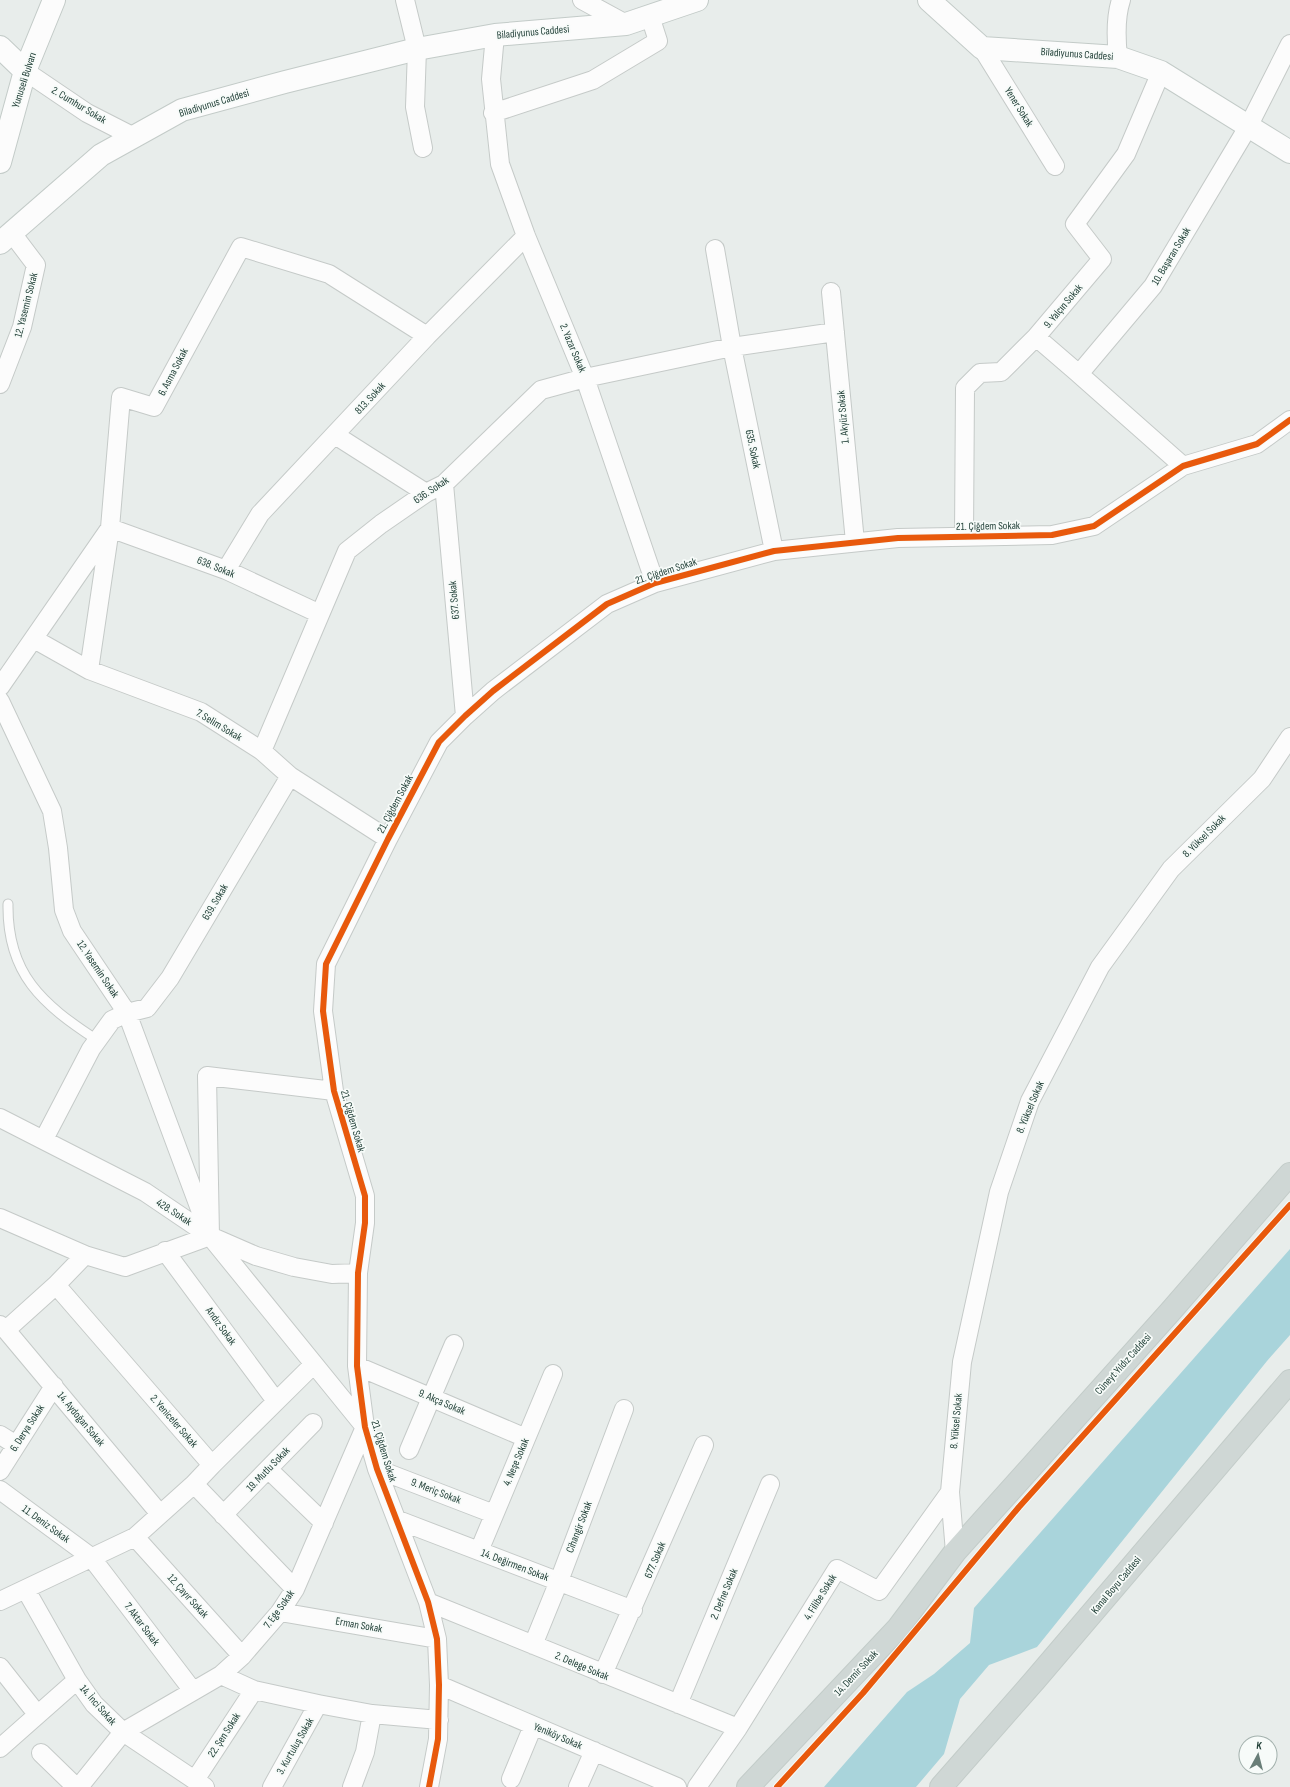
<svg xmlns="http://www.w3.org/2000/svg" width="1290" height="1787" viewBox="0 0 1290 1787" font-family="'Sofia Sans Condensed',sans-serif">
	<rect width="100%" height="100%" fill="#e8edeb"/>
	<!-- water -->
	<path fill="#a9d4db" d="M 1290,1249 L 1290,1335 L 1267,1361 L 1037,1647 L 989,1665 L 960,1699 L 944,1754 L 916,1787 L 824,1787 L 907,1692 L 934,1674 L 970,1643 L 974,1608 Z"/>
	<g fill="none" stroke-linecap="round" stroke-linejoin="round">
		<!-- lane casing -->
		<g stroke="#c5cac8" stroke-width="11">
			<path id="lane" d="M 8,904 C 7,974 42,1004 97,1040"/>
		</g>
		<!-- street casing -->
		<g stroke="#c5cac8" stroke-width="20">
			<path id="street" d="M 405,0 L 417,49 L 415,107 L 423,148
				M 582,0 L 626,24
				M 495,35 L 491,79 L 500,164 L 526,236 L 585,378 L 655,583
				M 982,48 L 1055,166
				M 1118,57 C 1116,38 1115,18 1121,0
				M 25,71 L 87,113 L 134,137
				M 493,113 L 593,80 L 658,41 L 650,16
				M 715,249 L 732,347 L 774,551
				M 831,292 L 855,542
				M 1036,337 L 1079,374
				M 0,384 L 22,327 L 36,265 L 11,232
				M 335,435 L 426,493
				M 1183,466 L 1079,374 L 1153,286 L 1248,127 L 1290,44
				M 444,484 L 465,716
				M 964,537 L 965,388 L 980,373 L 1001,372 L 1036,337 L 1102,259 L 1075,224 L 1126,154 L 1161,72
				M 226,570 L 260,514 L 427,336 L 526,236
				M 34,639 L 89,670 L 201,712 L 262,751 L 290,776 L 388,839
				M 89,670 L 110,528 L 121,397 L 154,407 L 241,247 L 329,274 L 427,336
				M 0,687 L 110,528 L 226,570 L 320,614
				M 0,701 L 52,811 L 58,848 L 64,910 L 72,931 L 127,1013 L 210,1236
				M 262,751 L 347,551 L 381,524 L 426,493 L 444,484 L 541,390 L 585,378 L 732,347 L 835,332
				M 334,1091 L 207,1076 L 210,1236 L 365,1427
				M 0,1118 L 145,1192 L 210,1236 L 256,1256 L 294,1267 L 332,1274 L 358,1273
				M 44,1139 L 91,1049 L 112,1020 L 127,1013 L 147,1008 L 170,978 L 290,776
				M 0,1218 L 85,1255 L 56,1285 L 212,1465 L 194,1484 L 135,1537 L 0,1601
				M 165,1251 L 276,1401
				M 85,1255 L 125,1267 L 210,1236
				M 0,1325 L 6,1330 L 160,1514
				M 6,1330 L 56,1285
				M 357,1366 L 526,1438
				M 0,1435 L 16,1445
				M 409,1450 L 454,1344
				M 212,1465 L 314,1364
				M 268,1469 L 324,1523
				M 377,1469 L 494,1514
				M 0,1471 L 54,1386
				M 194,1484 L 295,1589
				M 0,1490 L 91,1557 L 193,1691
				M 223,1515 L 313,1423
				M 398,1520 L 633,1610
				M 135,1537 L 242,1656
				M 479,1551 L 553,1374
				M 955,1552 L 950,1492 L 962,1362 L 999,1192 L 1030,1101 L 1100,967 L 1171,869 L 1262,779 L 1290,737
				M 26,1590 L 77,1680 L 94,1704 L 123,1732 L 205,1787
				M 428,1602 L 738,1728
				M 280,1612 L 437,1639
				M 533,1645 L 559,1581 L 624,1409
				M 0,1667 L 37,1714
				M 603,1674 L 704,1445
				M 221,1675 L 254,1690 L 318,1704 L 372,1714 L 439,1720
				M 439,1685 L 677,1787
				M 678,1704 L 770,1484
				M 0,1748 L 77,1680
				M 41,1753 L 76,1787
				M 511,1779 L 533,1726
				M 195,1780 L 254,1690
				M 79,1787 L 123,1732 L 221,1675 L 242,1656 L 280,1612 L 295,1589 L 365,1427
				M 272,1787 L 318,1704
				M 352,1787 L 365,1752 L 372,1714
				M 429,1787 L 438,1739 L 439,1685 L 437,1639 L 428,1602 L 377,1469 L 365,1427 L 357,1366 L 358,1273 L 365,1223 L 365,1196 L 334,1091 L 323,1011 L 326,964 L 388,839 L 439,742 L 465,716 L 493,691 L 607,604 L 655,583 L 774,551 L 898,538 L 1052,535 L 1094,526 L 1183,466 L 1257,444 L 1290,420
				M 578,1787 L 594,1751
				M 697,1787 L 738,1728 L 837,1569 L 879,1591 L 950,1492"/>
		</g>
		<!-- secondary casing -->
		<g stroke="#c3cbc8" stroke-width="24">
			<path id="secondary" d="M 929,0 L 982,48 L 1118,57 L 1161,72 L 1290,152
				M 0,47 L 25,71
				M 0,162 L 25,71 L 54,0
				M 0,243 L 101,155 L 182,110 L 285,82 L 417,49 L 495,35 L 626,24 L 697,0"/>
		</g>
		<!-- primary casing -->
		<g stroke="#c3ccc9" stroke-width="24">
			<path id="primary" d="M 748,1787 L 898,1628 L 955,1552 L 1170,1312 L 1290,1174
				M 941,1787 L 1035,1680 L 1290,1381"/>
		</g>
		<!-- lane -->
		<use href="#lane" stroke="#fcfcfc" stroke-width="9"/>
		<!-- street -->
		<use href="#street" stroke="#fcfcfc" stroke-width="18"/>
		<!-- secondary -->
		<use href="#secondary" stroke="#fcfcfc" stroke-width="22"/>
		<!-- primary -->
		<use href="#primary" stroke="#cfd7d5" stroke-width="22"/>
		<!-- cycleway casing -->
		<g stroke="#f7fbf9" stroke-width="8">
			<path id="cycleway" d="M 429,1787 L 438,1739 L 439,1685 L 437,1639 L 428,1602 L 377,1469 L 365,1427 L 357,1366 L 358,1273 L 365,1223 L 365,1196 L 334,1091 L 323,1011 L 326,964 L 388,839 L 439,742 L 465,716 L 493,691 L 607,604 L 655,583 L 774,551 L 898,538 L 1052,535 L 1094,526 L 1183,466 L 1257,444 L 1290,420
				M 777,1787 L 863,1693 L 1019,1507 L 1290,1205"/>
		</g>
		<!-- cycleway -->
		<use href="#cycleway" stroke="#e8590c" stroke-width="6"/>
	</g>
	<g text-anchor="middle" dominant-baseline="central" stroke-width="3.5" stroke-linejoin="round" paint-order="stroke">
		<!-- street labels -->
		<g font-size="11" fill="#24423a" stroke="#f7fbf9">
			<text transform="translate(533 32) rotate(-5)">Biladiyunus Caddesi</text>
			<text transform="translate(1077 54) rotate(4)">Biladiyunus Caddesi</text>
			<text transform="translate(24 80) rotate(-72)">Yunuseli Bulvarı</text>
			<text transform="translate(214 103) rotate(-17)">Biladiyunus Caddesi</text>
			<text transform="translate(79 105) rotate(31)">2. Cumhur Sokak</text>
			<text transform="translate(1019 107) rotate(58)">Yener Sokak</text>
			<text transform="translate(1171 256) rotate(-59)">10. Başaran Sokak</text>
			<text transform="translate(26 305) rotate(-76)">12. Yasemin Sokak</text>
			<text transform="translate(1063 306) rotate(-50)">9. Yalçın Sokak</text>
			<text transform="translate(573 348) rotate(67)">2. Yazar Sokak</text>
			<text transform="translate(173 372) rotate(-62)">6. Asma Sokak</text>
			<text transform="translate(370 398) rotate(-47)">813. Sokak</text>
			<text transform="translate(843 417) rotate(-95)">1. Akyüz Sokak</text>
			<text transform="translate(753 449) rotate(78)">635. Sokak</text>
			<text transform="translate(431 490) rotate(-34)">636. Sokak</text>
			<text transform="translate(988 526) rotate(-1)">21. Çiğdem Sokak</text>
			<text transform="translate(216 567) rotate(22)">638. Sokak</text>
			<text transform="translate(666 571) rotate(-18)">21. Çiğdem Sokak</text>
			<text transform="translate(454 600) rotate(-95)">637. Sokak</text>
			<text transform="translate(219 725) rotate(31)">7. Selim Sokak</text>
			<text transform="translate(395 804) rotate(-62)">21. Çiğdem Sokak</text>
			<text transform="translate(1204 836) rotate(-45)">8. Yüksel Sokak</text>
			<text transform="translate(215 902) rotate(-59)">639. Sokak</text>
			<text transform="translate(98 969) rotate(56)">12. Yasemin Sokak</text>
			<text transform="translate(1030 1107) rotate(-67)">8. Yüksel Sokak</text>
			<text transform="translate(353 1121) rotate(74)">21. Çiğdem Sokak</text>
			<text transform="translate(174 1212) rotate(33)">428. Sokak</text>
			<text transform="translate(221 1326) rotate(54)">Andız Sokak</text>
			<text transform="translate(1123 1364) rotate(-48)">Cüneyt Yıldız Caddesi</text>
			<text transform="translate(442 1402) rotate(23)">9. Akça Sokak</text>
			<text transform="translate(81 1419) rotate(50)">14. Aydoğan Sokak</text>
			<text transform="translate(174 1421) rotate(49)">2. Yeniceler Sokak</text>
			<text transform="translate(956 1421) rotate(-85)">8. Yüksel Sokak</text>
			<text transform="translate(27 1428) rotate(-57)">6. Derya Sokak</text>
			<text transform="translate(384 1451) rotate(73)">21. Çiğdem Sokak</text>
			<text transform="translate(516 1462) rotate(-67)">4. Neşe Sokak</text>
			<text transform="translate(268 1469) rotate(-46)">19. Mutlu Sokak</text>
			<text transform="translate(436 1491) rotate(21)">9. Meriç Sokak</text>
			<text transform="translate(46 1524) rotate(36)">11. Deniz Sokak</text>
			<text transform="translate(579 1527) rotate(-69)">Cihangir Sokak</text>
			<text transform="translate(655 1560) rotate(-67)">677. Sokak</text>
			<text transform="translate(515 1565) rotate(21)">14. Değirmen Sokak</text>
			<text transform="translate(1116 1585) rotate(-50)">Kanal Boyu Caddesi</text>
			<text transform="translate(724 1594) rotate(-67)">2. Defne Sokak</text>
			<text transform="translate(188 1596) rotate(48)">12. Çayır Sokak</text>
			<text transform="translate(820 1597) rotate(-58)">4. Filibe Sokak</text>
			<text transform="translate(279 1609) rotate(-54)">7. Ege Sokak</text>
			<text transform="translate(142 1624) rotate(53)">7. Aktar Sokak</text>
			<text transform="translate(359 1625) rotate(10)">Erman Sokak</text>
			<text transform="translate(582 1666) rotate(23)">2. Delege Sokak</text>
			<text transform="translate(856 1673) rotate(-47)">14. Demir Sokak</text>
			<text transform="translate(98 1705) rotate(49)">14. İnci Sokak</text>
			<text transform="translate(224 1735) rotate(-57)">22. Şen Sokak</text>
			<text transform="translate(558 1736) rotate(23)">Yeniköy Sokak</text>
			<text transform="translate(295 1746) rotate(-60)">3. Kurtuluş Sokak</text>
		</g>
	</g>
	<!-- north arrow -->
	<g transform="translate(1258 1755) rotate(7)"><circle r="19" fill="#f7fbf9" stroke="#a3b1ad"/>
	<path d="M0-3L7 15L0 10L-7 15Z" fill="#697e78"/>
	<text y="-6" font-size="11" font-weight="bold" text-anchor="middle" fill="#24423a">K</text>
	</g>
</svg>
